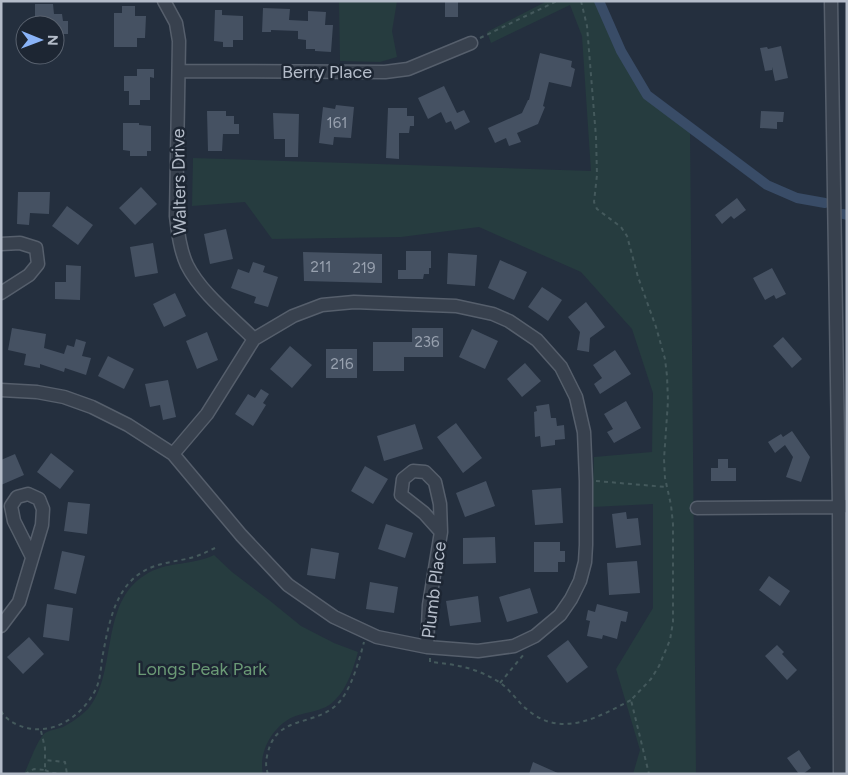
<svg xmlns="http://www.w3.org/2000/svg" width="848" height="775" viewBox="0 0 848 775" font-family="Figtree,sans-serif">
	<rect width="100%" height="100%" fill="#242f3e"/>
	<!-- green -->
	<path fill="#263c3f" d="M 339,1 L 397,1 L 392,31 L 397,57 L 380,62 L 340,61 Z
		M 547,1 L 597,1 L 608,29 L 642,90 L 652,102 L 690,131 L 696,774 L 633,774 L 640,750 L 616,669 L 653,608 L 653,504 L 592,507 L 594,457 L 652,452 L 653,393 L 632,329 L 581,272 L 479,227 L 401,237 L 272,239 L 245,202 L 192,206 L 193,158 L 591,171 L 582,36 L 570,5 L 491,43 L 487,32 Z
		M 214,555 L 232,572 L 269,600 L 301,626 L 334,643 L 358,652 C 353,669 348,687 335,700 C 324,712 308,711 293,717 C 273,726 258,752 263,774 L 24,774 C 29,764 37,740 45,733 C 50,730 58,729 63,727 C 71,723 82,715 88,709 C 118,674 99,603 145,575 C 166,561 191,566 214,555 Z"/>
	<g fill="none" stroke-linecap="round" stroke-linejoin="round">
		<!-- canal -->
		<path stroke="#394c67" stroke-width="10" d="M 599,1 L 621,51 L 647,95 L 767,185 L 797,198 L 825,203
			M 843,214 L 847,215"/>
	</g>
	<!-- building -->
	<path fill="#455162" d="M 445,1 L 458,1 L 458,17 L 445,17 Z
		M 35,4 L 53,4 L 54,14 L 62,14 L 63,21 L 68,21 L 68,34 L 55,34 L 55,25 L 35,25 Z
		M 122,6 L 135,6 L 135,16 L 146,16 L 145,38 L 137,38 L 137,47 L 114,47 L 114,13 L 122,13 Z
		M 263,8 L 290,9 L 289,20 L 308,21 L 308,11 L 326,12 L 325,25 L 333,25 L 331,52 L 315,51 L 315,49 L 306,49 L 306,40 L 298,39 L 298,31 L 271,30 L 271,32 L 262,32 Z
		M 215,10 L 222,10 L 222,15 L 243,16 L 243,40 L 233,40 L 233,47 L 223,47 L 223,42 L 214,41 Z
		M 781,46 L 788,78 L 775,81 L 772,67 L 772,70 L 765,71 L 760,48 L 767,47 L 768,49 Z
		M 540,53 L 572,61 L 571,67 L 575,69 L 571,87 L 549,82 L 543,106 L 545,107 L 538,124 L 517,133 L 521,142 L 509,146 L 506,138 L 495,143 L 488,128 L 522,113 L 528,100 L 529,100 Z
		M 137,69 L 154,69 L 154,78 L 150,77 L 150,100 L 140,100 L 140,105 L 129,105 L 129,91 L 124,91 L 124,76 L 137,76 Z
		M 444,86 L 457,113 L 464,110 L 470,122 L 455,130 L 451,121 L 446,123 L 441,112 L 428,119 L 418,98 Z
		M 336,105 L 354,107 L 351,138 L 334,137 L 333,145 L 319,143 L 323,107 L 335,109 Z
		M 388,108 L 407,108 L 407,116 L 414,116 L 414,126 L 410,126 L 409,133 L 399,133 L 399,159 L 386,158 Z
		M 207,111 L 226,111 L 226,116 L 234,116 L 234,124 L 239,124 L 239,134 L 223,134 L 222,151 L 208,151 Z
		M 761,111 L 784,112 L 783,122 L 777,122 L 777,129 L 760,128 Z
		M 273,113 L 299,114 L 298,157 L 285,157 L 285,139 L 274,139 Z
		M 123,123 L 139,123 L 139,125 L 151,126 L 151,151 L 147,151 L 147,156 L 130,156 L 130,151 L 123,150 Z
		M 141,187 L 157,204 L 135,225 L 119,208 Z
		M 18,192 L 50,192 L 49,214 L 30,213 L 29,225 L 17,224 Z
		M 737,198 L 746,210 L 734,219 L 731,216 L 722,224 L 715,215 Z
		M 67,206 L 93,225 L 78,245 L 52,226 Z
		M 226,229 L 233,259 L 210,264 L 204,234 Z
		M 153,243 L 158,273 L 135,277 L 130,247 Z
		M 406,251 L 431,251 L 431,268 L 429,268 L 429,274 L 424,274 L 423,279 L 398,279 L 398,270 L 406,270 Z
		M 303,252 L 382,254 L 382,283 L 304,281 Z
		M 448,253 L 477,255 L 475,286 L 447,284 Z
		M 500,260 L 527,272 L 514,300 L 488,288 Z
		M 253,262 L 265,266 L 263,272 L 278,277 L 268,307 L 254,303 L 256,297 L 231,288 L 238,269 L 249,273 Z
		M 66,265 L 81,266 L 80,300 L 55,299 L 55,282 L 66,282 Z
		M 772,268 L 786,294 L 776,299 L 774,295 L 765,300 L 753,278 Z
		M 542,287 L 562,300 L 548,321 L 528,307 Z
		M 175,293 L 186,316 L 164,327 L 153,304 Z
		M 586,302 L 605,327 L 590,338 L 589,352 L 577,350 L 580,332 L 568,317 Z
		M 12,328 L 46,334 L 44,348 L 64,354 L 67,345 L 74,347 L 76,339 L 86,342 L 82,356 L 91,358 L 86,375 L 65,368 L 64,372 L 40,364 L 40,368 L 24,365 L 26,354 L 8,350 Z
		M 412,328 L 443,328 L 443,357 L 404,357 L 404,371 L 373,371 L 373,342 L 412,342 Z
		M 472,329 L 498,341 L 485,369 L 459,357 Z
		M 207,332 L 218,360 L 197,369 L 186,341 Z
		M 783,337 L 802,359 L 792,368 L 773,346 Z
		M 290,346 L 312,365 L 292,388 L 270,369 Z
		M 326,349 L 357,349 L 357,378 L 326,378 Z
		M 615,350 L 631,374 L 600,394 L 594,384 L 602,378 L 593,365 Z
		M 108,356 L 134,369 L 124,389 L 98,376 Z
		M 525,363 L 541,381 L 522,397 L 507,379 Z
		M 168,380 L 176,417 L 163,420 L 160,405 L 150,407 L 145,384 Z
		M 261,389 L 269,394 L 263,403 L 266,405 L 253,426 L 235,414 L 248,394 L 255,398 Z
		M 626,401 L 641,428 L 614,443 L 607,432 L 613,429 L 604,414 Z
		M 549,404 L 551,418 L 556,418 L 557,426 L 564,425 L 565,439 L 555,440 L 555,445 L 541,447 L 540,436 L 535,437 L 534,412 L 537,411 L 536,406 Z
		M 456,423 L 482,458 L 463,473 L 437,437 Z
		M 415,424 L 423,449 L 384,461 L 377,436 Z
		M 792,431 L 810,457 L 801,482 L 786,477 L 793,457 L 785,445 L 775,453 L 768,442 L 781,434 L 783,437 Z
		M 51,453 L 74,471 L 60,489 L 37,472 Z
		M 15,454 L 24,475 L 1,485 L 1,460 Z
		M 718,459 L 728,459 L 728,468 L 736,468 L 736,481 L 711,481 L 711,468 L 718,468 Z
		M 365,466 L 388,479 L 373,504 L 351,491 Z
		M 486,481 L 495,506 L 465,517 L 456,493 Z
		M 561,488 L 563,523 L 535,525 L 532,490 Z
		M 68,502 L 90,504 L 87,534 L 64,531 Z
		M 626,512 L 627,519 L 638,518 L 641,545 L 616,548 L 612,514 Z
		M 386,524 L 413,533 L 405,558 L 378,549 Z
		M 495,537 L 496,563 L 463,564 L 463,538 Z
		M 534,542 L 560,542 L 560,551 L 565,551 L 565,562 L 558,562 L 558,572 L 534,572 Z
		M 311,548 L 339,553 L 335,579 L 307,575 Z
		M 62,551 L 85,556 L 76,594 L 54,589 Z
		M 637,561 L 640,593 L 609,595 L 607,563 Z
		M 769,576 L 790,591 L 780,606 L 759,590 Z
		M 370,582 L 398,587 L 394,613 L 366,609 Z
		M 530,588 L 538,613 L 507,622 L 499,597 Z
		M 478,596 L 481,622 L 450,626 L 446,601 Z
		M 47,604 L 73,608 L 69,641 L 43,637 Z
		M 597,604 L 628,612 L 626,622 L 621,621 L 617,639 L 603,635 L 602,639 L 587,636 L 590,621 L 586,620 L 588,610 L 595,612 Z
		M 29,637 L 44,654 L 23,674 L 7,657 Z
		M 568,640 L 588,667 L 567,683 L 547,656 Z
		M 777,645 L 784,652 L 782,654 L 797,670 L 787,680 L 765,656 Z
		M 799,750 L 811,768 L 803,774 L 799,774 L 787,758 Z
		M 533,762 L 560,774 L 529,774 Z"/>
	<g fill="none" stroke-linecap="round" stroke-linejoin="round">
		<!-- minor casing -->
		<g stroke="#565f6c" stroke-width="15">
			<path id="minor" d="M 164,1 L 176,23 L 179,41 L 176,216 C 178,232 180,250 187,265 C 201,293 232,317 254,339
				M 831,1 L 839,507 L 840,774
				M 179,71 L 385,72 L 408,69 L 471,43
				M 1,244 L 20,243 L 36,248 L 38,264 L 29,275 L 1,293
				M 1,390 L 37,392 L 64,397 L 92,407 L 128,425 L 173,454 L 241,535 L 288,585 L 334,617 L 377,637 L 427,647 L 478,651 L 514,646 L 535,636 L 560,615 L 571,599 L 580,581 L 585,562 L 586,545 L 586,481 L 584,432 L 576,397 L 561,367 L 537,340 L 509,321 L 493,314 L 456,306 L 354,302 L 322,305 L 293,316 L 254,339 L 207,414 L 173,454
				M 697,508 L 839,507 L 847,506
				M 1,626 L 19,602 L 42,525 L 43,509 L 39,499 L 28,494 L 17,497 L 11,506 L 14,521 L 32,557
				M 427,647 L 429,605 L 441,532 L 440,504 L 435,482 L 425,472 L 413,471 L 403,479 L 401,495 L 424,513 L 441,532"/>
		</g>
		<!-- path -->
		<path stroke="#44595c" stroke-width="2" stroke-dasharray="4 4" stroke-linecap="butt" d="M 581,1 L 587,26 L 596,137 L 597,175 L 594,202 L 597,209 L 621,227 L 627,236 L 638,277 L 656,327 L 665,359 L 667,376 L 668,401 L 664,459 L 665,478 L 671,505 L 673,524 L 673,622 L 670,640 L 659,666 L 651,679 L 631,700 L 649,774
			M 480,38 L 557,1
			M 596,481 L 666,487
			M 430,658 L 430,662 C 455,664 477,668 499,682 C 511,690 518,703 529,711 C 562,738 599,717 631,700
			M 500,683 L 524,654
			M 1,711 C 5,718 11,722 18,725 C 50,739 82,717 96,689 C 100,680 101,668 102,659 C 107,633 112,600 131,581 C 146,565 166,563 186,559 C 196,557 205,553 215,548
			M 41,731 L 45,748 L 45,760 L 65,762 L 67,774
			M 45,770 L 52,773 L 64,774
			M 25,774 L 34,769 L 45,770 L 45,760
			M 268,774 C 265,765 266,760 268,752 C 277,716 311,726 334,707 C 350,695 359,661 364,642"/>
		<!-- minor -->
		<use href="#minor" stroke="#38414e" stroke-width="12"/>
	</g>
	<g text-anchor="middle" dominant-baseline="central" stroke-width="5" stroke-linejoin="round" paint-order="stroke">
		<!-- number labels -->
		<g font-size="15" fill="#98a1af">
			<text x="337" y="123">161</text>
			<text x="321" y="267">211</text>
			<text x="364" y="268">219</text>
			<text x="427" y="342">236</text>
			<text x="342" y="364">216</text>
		</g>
		<!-- street labels -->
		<g font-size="18" fill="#b4bcc9" stroke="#1d2633">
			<text x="327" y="72">Berry Place</text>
			<text transform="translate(179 182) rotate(-91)">Walters Drive</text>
			<text transform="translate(434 590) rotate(-83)">Plumb Place</text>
		</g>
		<!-- park labels -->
		<g font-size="18" fill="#6b9a76" stroke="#1d2633">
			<text x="202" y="669">Longs Peak Park</text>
		</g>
	</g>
	<!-- border -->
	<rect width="848" height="775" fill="none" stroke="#b4bcc9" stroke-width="5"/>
	<!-- north arrow -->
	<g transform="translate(40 40) rotate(91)"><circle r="24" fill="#1d2633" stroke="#59626f"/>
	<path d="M0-4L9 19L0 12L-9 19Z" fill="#8ab4f8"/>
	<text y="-8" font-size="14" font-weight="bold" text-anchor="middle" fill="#b4bcc9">N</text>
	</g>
</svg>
